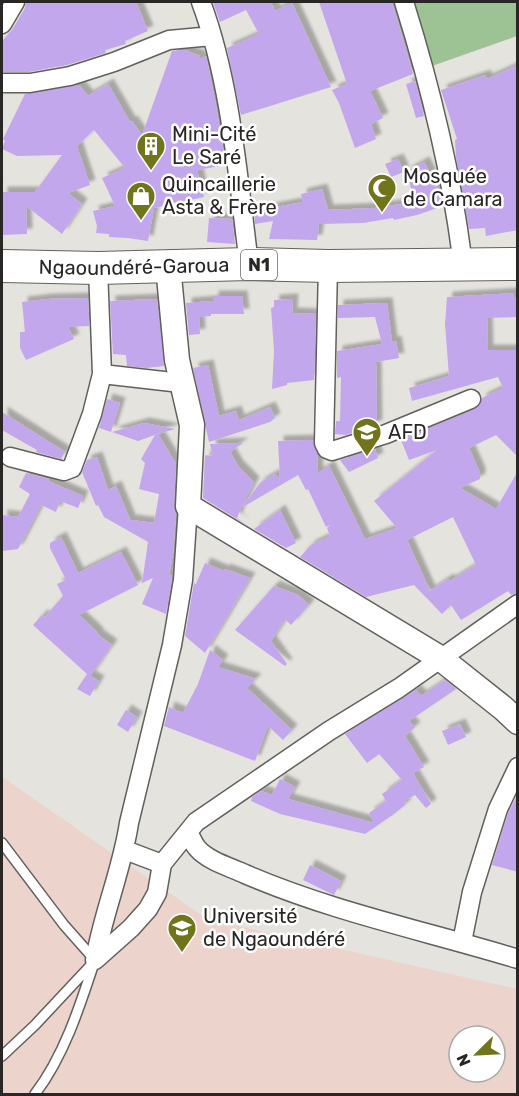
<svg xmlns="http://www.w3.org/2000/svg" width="519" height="1096" viewBox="0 0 519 1096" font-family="Rubik,sans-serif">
	<defs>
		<filter id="shadow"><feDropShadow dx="5.5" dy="-5.5" stdDeviation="1.5" flood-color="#0004"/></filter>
	</defs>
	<rect width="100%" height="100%" fill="#e5e3de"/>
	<!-- education -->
	<path fill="#ecd3cb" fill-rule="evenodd" d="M 2,777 L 207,919 L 517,989 L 517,1094 L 2,1094 ZM 459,1036 L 495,1036 L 495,1072 L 459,1072 Z"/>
	<!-- green -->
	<path fill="#9dc394" d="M 411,2 L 516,2 L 517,36 L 432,66 Z"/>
	<!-- building -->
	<path fill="#c2a7ed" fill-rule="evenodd" filter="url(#shadow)" d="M 26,2 L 136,2 L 148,31 L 125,41 L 126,44 L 105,50 L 106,53 L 67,65 L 29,72 L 2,72 L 2,41 L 12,30 L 25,8 Z
		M 213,2 L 271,2 L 275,11 L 292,3 L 331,87 L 241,115 L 227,48 L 259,34 L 246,10 L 220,22 Z
		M 319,2 L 392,2 L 413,74 L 370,91 L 383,118 L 371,124 L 376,139 L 355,148 L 339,103 L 332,90 L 347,84 Z
		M 185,50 L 200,56 L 200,59 L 206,56 L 215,100 L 226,165 L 197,170 L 204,197 L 154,208 L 148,241 L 128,238 L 109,237 L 109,234 L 96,233 L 97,226 L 93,211 L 115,206 L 102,178 L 125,168 L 94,130 L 77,146 L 90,185 L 68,193 L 82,204 L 62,234 L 26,206 L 27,234 L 2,235 L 2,192 L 35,192 L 62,155 L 17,156 L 2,149 L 5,141 L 3,139 L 25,94 L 79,85 L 88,96 L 108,84 L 130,122 L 132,121 L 142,135 L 172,51 Z
		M 518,65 L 518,230 L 486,236 L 485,228 L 469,229 L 456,157 L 455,140 L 457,139 L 441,90 L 485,75 L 487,79 Z
		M 415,81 L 424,116 L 416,118 L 406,84 Z
		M 398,159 L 404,172 L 391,177 L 385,164 Z
		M 424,162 L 441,194 L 443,206 L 417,215 L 394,220 L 393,218 L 363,223 L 319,224 L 317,240 L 269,239 L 273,221 L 255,224 L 254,211 L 303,202 L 301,194 L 322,189 L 328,210 L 375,208 L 414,202 L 407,171 Z
		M 209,218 L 232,219 L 235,244 L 207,242 Z
		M 514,293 L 513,297 L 518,297 L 518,317 L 487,318 L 488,350 L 518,350 L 518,457 L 496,435 L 469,448 L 480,473 L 480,479 L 460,488 L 496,509 L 518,471 L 518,593 L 511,595 L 508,591 L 461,620 L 451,605 L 442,614 L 414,585 L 366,597 L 300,557 L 311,545 L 330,536 L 327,528 L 330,525 L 326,527 L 308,489 L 306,490 L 298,475 L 241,508 L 237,518 L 245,524 L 203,498 L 205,455 L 213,456 L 210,444 L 243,443 L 230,452 L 238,466 L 254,482 L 241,508 L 261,482 L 275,474 L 280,480 L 278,441 L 313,440 L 317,454 L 318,473 L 329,466 L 365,539 L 397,528 L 374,501 L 437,450 L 409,460 L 401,440 L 475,409 L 480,405 L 482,398 L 503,388 L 498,377 L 412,401 L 409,388 L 449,376 L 445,324 L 447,297 ZM 453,517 L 476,565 L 450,581 L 448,579 L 430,591 L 407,540 Z
		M 213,296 L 242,296 L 244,314 L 211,314 L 211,316 L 199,317 L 200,334 L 189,335 L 186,303 L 213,301 Z
		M 88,298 L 89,326 L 68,327 L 74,339 L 26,360 L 20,348 L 20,332 L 25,332 L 22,302 L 48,299 Z
		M 157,299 L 164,366 L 146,368 L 127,366 L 126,355 L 113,354 L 110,301 Z
		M 293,299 L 292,313 L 316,314 L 314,380 L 287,383 L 287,385 L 272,389 L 274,351 L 271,308 L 274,307 L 274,300 Z
		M 387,303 L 392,342 L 396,341 L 399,358 L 376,362 L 377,425 L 346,435 L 335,434 L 336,421 L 340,421 L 341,377 L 337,378 L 337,351 L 382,344 L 375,317 L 338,318 L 338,305 Z
		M 208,365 L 219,416 L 236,411 L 239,420 L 270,407 L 275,418 L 270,422 L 209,442 L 193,368 Z
		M 107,399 L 120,403 L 111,432 L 99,428 Z
		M 2,412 L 65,452 L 61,459 L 36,452 L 37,450 L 2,430 Z
		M 144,423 L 175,429 L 158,434 L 176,464 L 174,505 L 176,514 L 173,554 L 169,575 L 172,576 L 172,579 L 166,614 L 142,604 L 153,578 L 142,583 L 148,542 L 104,517 L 98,505 L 96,506 L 82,472 L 87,460 L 97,457 L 108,490 L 116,486 L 131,522 L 131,520 L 154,523 L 159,494 L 139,489 L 145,463 L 141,459 L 155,435 L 138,441 L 112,432 Z
		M 375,449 L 378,458 L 349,472 L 340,460 Z
		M 26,473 L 49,479 L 48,481 L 83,496 L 78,508 L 60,501 L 56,512 L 41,505 L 18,549 L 2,551 L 2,515 L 18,517 L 30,494 L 19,487 Z
		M 280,510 L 296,543 L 286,548 L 254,529 Z
		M 61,537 L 78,573 L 121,552 L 138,585 L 79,615 L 98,633 L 97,634 L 112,645 L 90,676 L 99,681 L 90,696 L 77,689 L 87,674 L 33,625 L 42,615 L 45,617 L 63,596 L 57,584 L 66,580 L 50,548 L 50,543 Z
		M 205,563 L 224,571 L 225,569 L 250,578 L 205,653 L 185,636 L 194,583 L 196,584 Z
		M 274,586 L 298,595 L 309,605 L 291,625 L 285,619 L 271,641 L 287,664 L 285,666 L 235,630 Z
		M 210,650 L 223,660 L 218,667 L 256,679 L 247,688 L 292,730 L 283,740 L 268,726 L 255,761 L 164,726 L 169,707 L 183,713 L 198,684 Z
		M 445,680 L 456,689 L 409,721 L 415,727 L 405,736 L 424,767 L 413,773 L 431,804 L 426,808 L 415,795 L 404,801 L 406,804 L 394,814 L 365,834 L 280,814 L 251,801 L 252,797 L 261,791 L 272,795 L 280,779 L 295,787 L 288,799 L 374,823 L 369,813 L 386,801 L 382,794 L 402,780 L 379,754 L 367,763 L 345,734 L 416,690 L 421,696 Z
		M 126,710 L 137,717 L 128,732 L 117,725 Z
		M 460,724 L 466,737 L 448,745 L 442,731 Z
		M 518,794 L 518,872 L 492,865 L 508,813 Z
		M 310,865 L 341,881 L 334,895 L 303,880 Z"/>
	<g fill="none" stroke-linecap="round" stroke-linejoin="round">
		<!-- service casing -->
		<g stroke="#62605c" stroke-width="12">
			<path id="service" d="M 2,843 L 64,925 L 95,960
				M 2,1056 L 35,1025 L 92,964
				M 35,1094 C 64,1056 80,1006 95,960"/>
		</g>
		<!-- minor casing -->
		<g stroke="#62605c" stroke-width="21">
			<path id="minor" d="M 201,2 C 231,82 238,179 249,264
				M 404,2 C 431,88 452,175 463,265
				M 2,24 L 15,2
				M 2,83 L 30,83 L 70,76 L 114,62 L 169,40 L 212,36
				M 328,266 L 324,443 L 327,449 L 332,451 L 386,434 L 471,399
				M 102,374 L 181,383
				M 10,457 L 64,471 L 72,468 L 92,414 L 102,374 L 98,268
				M 188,832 C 191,837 193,843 197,848 C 208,861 230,867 245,874 C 333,912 426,931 518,959
				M 125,850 L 162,864
				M 462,942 L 472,892 L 498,809 L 518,767
				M 95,960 L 131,928 L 148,909 L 157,893 L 162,864 L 196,822 L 329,731 L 399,688 L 518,604
				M 95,960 C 103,913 122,870 129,823 L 172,645 L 183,580 L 188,506"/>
		</g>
		<!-- tertiary casing -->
		<g stroke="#62605c" stroke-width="27">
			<path id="tertiary" d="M 168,266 L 177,360 L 192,425 L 188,506 L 440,658 L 503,708 L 518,722"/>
		</g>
		<!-- trunk casing -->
		<g stroke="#62605c" stroke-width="34">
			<g id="trunk">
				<path id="s1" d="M 2,266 L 98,268 L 249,264 L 328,266 L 518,264"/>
			</g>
		</g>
		<!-- service -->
		<use href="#service" stroke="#fff" stroke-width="9"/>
		<!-- minor -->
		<use href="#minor" stroke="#fff" stroke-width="18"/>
		<!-- tertiary -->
		<use href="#tertiary" stroke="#fff" stroke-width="24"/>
		<!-- trunk -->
		<use href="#trunk" stroke="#fff" stroke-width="32"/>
	</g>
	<!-- icons -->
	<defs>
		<g id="building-pin" transform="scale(1.5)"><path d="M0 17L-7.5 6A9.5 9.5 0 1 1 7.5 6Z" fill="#70741b" stroke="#fff"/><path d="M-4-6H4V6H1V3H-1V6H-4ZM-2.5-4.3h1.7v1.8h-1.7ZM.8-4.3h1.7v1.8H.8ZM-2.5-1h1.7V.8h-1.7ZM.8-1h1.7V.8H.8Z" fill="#fff"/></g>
		<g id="mosque-pin" transform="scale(1.5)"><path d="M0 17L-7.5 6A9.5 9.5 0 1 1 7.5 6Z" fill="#70741b" stroke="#fff"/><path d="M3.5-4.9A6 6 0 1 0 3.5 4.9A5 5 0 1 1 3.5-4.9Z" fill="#fff"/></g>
		<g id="shop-pin" transform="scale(1.5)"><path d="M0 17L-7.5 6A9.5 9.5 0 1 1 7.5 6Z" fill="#70741b" stroke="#fff"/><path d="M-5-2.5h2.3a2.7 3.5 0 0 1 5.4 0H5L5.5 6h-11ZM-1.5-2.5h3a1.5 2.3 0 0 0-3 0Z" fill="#fff"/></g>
		<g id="university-pin" transform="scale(1.5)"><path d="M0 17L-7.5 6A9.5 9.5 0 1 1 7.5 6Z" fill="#70741b" stroke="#fff"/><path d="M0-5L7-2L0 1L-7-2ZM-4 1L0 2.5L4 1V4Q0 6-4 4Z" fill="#fff"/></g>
	</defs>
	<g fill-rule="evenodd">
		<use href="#building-pin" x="151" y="146"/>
		<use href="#mosque-pin" x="382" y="188"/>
		<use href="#shop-pin" x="141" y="196"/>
		<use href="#university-pin" x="367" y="432"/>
		<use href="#university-pin" x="182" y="928"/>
	</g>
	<g text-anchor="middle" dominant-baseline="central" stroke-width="5" stroke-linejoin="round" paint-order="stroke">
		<!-- shield labels -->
		<rect fill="#fff" stroke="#686866" stroke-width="1.5" x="241" y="250" width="36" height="30" rx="4.5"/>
		<g font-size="18" font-weight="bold" fill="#282725">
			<text x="259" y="265">N1</text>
		</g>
		<!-- poi labels -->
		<g font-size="20" fill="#282725" stroke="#fff" text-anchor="start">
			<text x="172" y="134">Mini-Cité<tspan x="172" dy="23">Le Saré</tspan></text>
			<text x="403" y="176">Mosquée<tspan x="403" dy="23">de Camara</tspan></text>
			<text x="162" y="184">Quincaillerie<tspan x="162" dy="23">Asta &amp; Frère</tspan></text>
			<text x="388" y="432">AFD</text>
			<text x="203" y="916">Université<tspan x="203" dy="23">de Ngaoundéré</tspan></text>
		</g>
		<!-- street labels -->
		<g font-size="20" fill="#282725" stroke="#fff">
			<text stroke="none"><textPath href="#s1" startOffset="132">Ngaoundéré-Garoua</textPath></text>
		</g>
	</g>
	<!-- border -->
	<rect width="519" height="1096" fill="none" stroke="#282725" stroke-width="6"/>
	<!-- north arrow -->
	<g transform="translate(477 1054) rotate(246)"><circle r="28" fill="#ffffff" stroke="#a9a9a8" stroke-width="1.5"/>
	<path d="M0-4.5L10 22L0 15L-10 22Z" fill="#70741b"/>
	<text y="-9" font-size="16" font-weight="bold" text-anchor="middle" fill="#282725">N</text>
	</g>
</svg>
